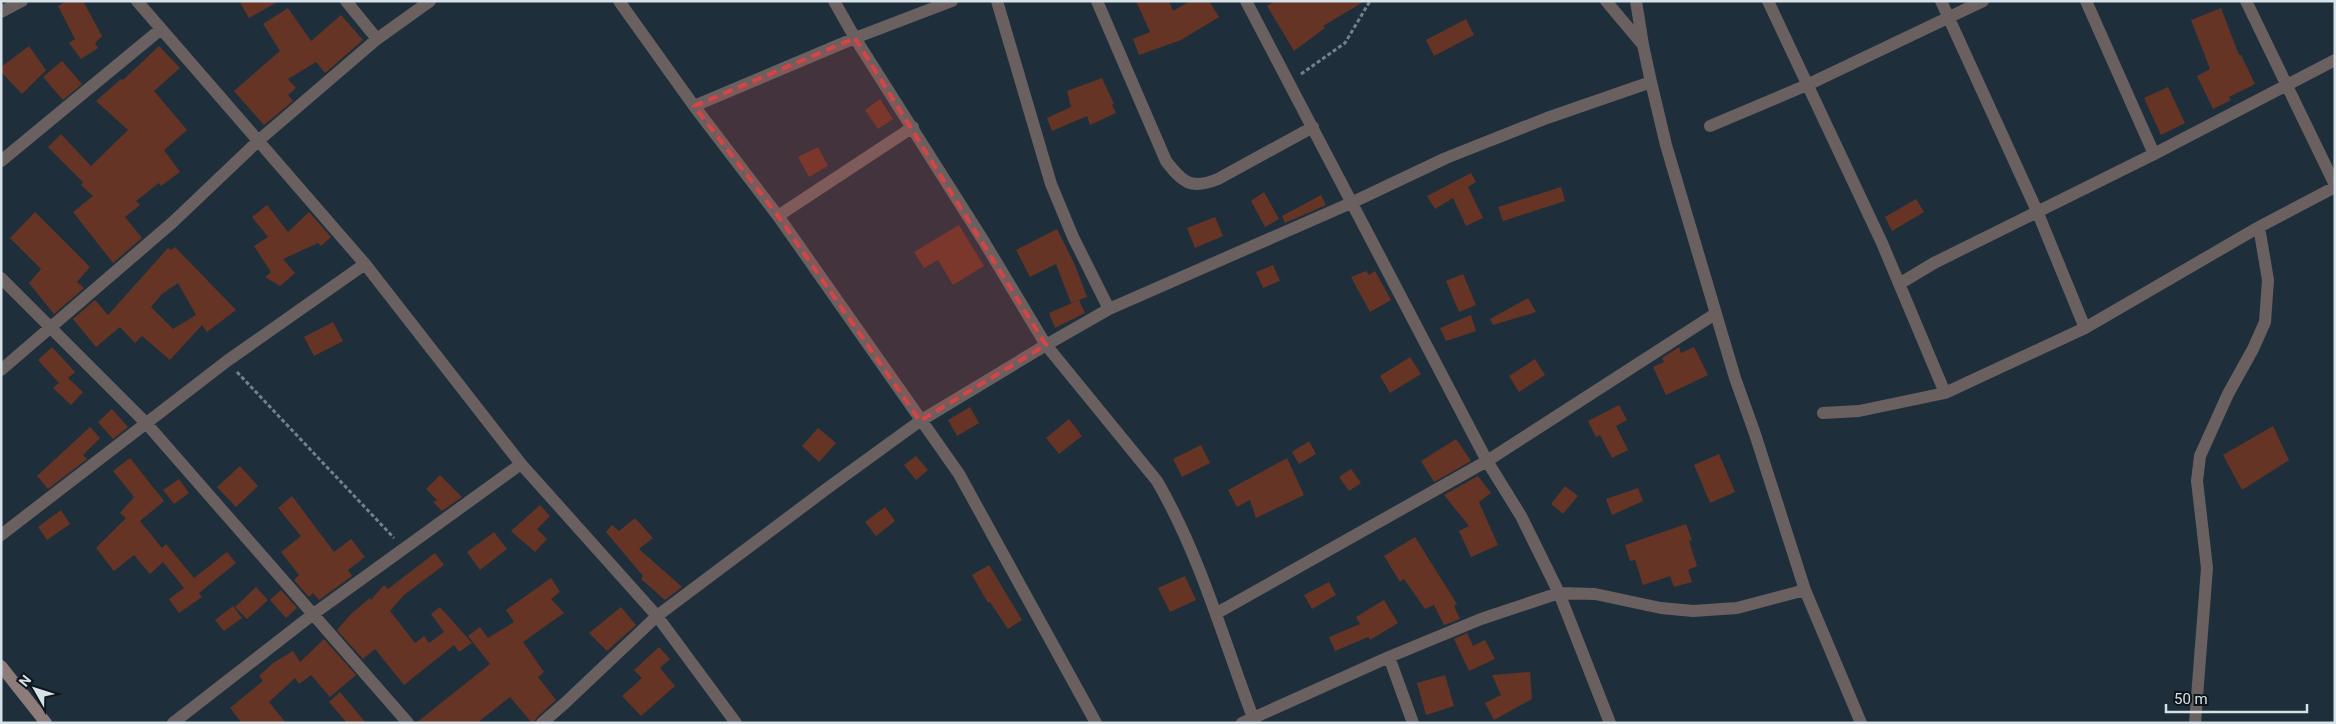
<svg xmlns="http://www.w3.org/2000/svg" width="2336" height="724" viewBox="0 0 2336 724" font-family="Roboto,sans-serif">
	<rect width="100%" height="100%" fill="#1e2f3b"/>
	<!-- building -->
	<path fill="#653425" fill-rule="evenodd" d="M 66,1 L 83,1 L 102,36 L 95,43 L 98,48 L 81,59 L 69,43 L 75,39 L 58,6 Z
		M 239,1 L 279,1 L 249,18 Z
		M 1136,1 L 1169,1 L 1173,11 L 1190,1 L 1209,1 L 1219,17 L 1181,40 L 1139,55 L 1133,39 L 1150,32 Z
		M 1275,1 L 1365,1 L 1323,26 L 1325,28 L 1294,51 L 1267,6 Z
		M 288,8 L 311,41 L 341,15 L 363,40 L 325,73 L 316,62 L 288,79 L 296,88 L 288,95 L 293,101 L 264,125 L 234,91 L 280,51 L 263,24 Z
		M 2221,8 L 2239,55 L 2241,55 L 2255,84 L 2229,97 L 2231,100 L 2213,109 L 2197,76 L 2210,69 L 2191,20 Z
		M 1466,19 L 1474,35 L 1434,56 L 1426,40 Z
		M 29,46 L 46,70 L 22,94 L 1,72 L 1,67 Z
		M 159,46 L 180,68 L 154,91 L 187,130 L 164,150 L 180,172 L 161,186 L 159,183 L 136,201 L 140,205 L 125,217 L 142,238 L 113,263 L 73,212 L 93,196 L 81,185 L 83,182 L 48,147 L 61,134 L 91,166 L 128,130 L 96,101 L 121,79 L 123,80 Z
		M 62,61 L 82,84 L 63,100 L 43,77 Z
		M 1102,78 L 1114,104 L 1112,105 L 1116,113 L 1090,125 L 1087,116 L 1052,131 L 1047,118 L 1071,107 L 1067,91 Z
		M 2168,87 L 2185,123 L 2161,135 L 2144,98 Z
		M 880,99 L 893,119 L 878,129 L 865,110 Z
		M 818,147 L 828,166 L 809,177 L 798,157 Z
		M 1471,173 L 1476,182 L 1468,187 L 1483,218 L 1466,226 L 1453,198 L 1435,209 L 1427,196 Z
		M 1561,187 L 1565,201 L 1503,221 L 1498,207 Z
		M 1264,192 L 1279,219 L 1265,227 L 1251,201 Z
		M 1321,195 L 1326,205 L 1285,223 L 1282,216 Z
		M 1916,199 L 1924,212 L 1892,231 L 1885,217 Z
		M 267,205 L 288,232 L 309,212 L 331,237 L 321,246 L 318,243 L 283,259 L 295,273 L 280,286 L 265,277 L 271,272 L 254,246 L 268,237 L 252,217 Z
		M 35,212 L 90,267 L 77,282 L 84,288 L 54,314 L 29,283 L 41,269 L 10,238 Z
		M 1215,217 L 1223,236 L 1195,248 L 1187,228 Z
		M 959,225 L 984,266 L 953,285 L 938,260 L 924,268 L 914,252 Z
		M 1057,229 L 1075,265 L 1087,297 L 1071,303 L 1056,264 L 1030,277 L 1016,250 Z
		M 175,247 L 236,310 L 207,332 L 202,325 L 170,360 L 142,336 L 135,343 L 120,327 L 96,347 L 73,319 L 95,300 L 108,315 L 168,248 L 171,250 ZM 178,283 L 196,315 L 173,329 L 151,307 L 162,294 Z
		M 1273,265 L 1280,281 L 1263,288 L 1256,272 Z
		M 1366,271 L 1369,275 L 1375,271 L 1391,300 L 1370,312 L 1351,277 Z
		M 1463,274 L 1476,305 L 1459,312 L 1446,281 Z
		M 1528,298 L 1536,312 L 1493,325 L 1490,319 Z
		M 1079,300 L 1085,313 L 1055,328 L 1049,313 Z
		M 1471,315 L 1476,331 L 1446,341 L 1440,328 Z
		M 333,322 L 343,341 L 314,356 L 304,337 Z
		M 52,347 L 75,372 L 68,378 L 83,392 L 71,405 L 53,388 L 59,383 L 38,360 Z
		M 1679,347 L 1681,353 L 1694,347 L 1708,375 L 1666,395 L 1653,367 L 1664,362 L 1662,358 Z
		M 1410,357 L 1421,374 L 1390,393 L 1380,376 Z
		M 1535,359 L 1545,375 L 1519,392 L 1509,376 Z
		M 1619,405 L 1627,420 L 1616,426 L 1628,450 L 1612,458 L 1600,435 L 1596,437 L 1588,421 Z
		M 970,407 L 979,423 L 957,436 L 948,420 Z
		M 112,409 L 128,427 L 113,439 L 98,422 Z
		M 1069,419 L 1082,436 L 1059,454 L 1046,438 Z
		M 2273,426 L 2289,460 L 2242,490 L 2223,455 Z
		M 90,427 L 100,438 L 83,455 L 87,459 L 48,489 L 37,476 Z
		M 818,428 L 836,443 L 819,462 L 802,446 Z
		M 1456,439 L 1471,461 L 1434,482 L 1421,461 Z
		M 1309,441 L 1316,454 L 1299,464 L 1292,452 Z
		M 1201,445 L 1210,463 L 1182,477 L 1173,459 Z
		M 1719,454 L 1735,492 L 1710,503 L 1694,465 Z
		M 916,456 L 928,470 L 916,480 L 904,465 Z
		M 130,458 L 164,501 L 140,521 L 162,548 L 166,544 L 194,578 L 227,552 L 236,563 L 199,593 L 202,597 L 179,613 L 169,599 L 184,588 L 163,562 L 150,574 L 134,555 L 114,571 L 96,548 L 126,518 L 120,513 L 134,497 L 113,471 Z
		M 1287,458 L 1304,495 L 1256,518 L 1250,500 L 1237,507 L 1228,490 Z
		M 240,466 L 258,486 L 236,507 L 217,487 Z
		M 1351,469 L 1361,483 L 1349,491 L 1339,477 Z
		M 440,475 L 462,497 L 442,511 L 433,502 L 437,500 L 426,489 Z
		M 1478,476 L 1491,493 L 1479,502 L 1498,545 L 1471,557 L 1459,531 L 1469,526 L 1444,495 Z
		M 179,479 L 189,493 L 174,504 L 163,490 Z
		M 1565,486 L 1578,496 L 1563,514 L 1551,504 Z
		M 1638,488 L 1643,501 L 1612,515 L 1606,499 Z
		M 292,496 L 334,552 L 351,539 L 365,557 L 348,570 L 352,576 L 319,600 L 313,593 L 309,597 L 294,580 L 299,575 L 281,552 L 301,536 L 278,508 Z
		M 540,505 L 550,516 L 537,529 L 547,539 L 535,552 L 511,531 Z
		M 885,507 L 895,521 L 876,536 L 865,522 Z
		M 61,510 L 70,524 L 47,540 L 38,527 Z
		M 635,518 L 653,538 L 639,549 L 682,587 L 665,600 L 641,579 L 643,576 L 606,532 L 612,525 L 619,531 Z
		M 1686,524 L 1692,540 L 1689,541 L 1697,566 L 1688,570 L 1692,582 L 1674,587 L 1670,576 L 1643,585 L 1635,560 L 1630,561 L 1625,545 Z
		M 494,532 L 507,549 L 480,570 L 467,552 Z
		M 1415,537 L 1457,604 L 1454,606 L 1460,619 L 1444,625 L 1434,605 L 1425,609 L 1404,579 L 1400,582 L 1384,556 Z
		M 435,553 L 444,565 L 404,595 L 390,611 L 415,643 L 424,636 L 429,643 L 444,632 L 431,614 L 440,607 L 472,643 L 459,652 L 454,645 L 404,685 L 375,649 L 363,659 L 337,630 L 351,614 L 370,598 L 371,600 L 384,585 L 388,589 Z
		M 989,565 L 1022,620 L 1008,629 L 990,602 L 988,603 L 972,575 Z
		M 1185,576 L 1196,600 L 1170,612 L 1158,588 Z
		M 551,578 L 560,592 L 551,599 L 564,613 L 523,642 L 544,672 L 538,677 L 556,700 L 537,717 L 534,723 L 532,723 L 510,697 L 477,723 L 416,723 L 490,664 L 468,636 L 480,627 L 488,638 L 514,622 L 506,610 Z
		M 1329,582 L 1336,595 L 1312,609 L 1304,595 Z
		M 256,587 L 268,600 L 247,619 L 235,607 Z
		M 281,590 L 297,608 L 286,618 L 270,600 Z
		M 1384,600 L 1398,623 L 1370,640 L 1368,637 L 1335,651 L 1329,637 L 1360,624 L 1356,617 Z
		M 233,606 L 242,618 L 224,631 L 215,620 Z
		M 621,607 L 636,625 L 607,651 L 589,633 Z
		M 1467,633 L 1473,646 L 1485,640 L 1495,659 L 1469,671 L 1454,639 Z
		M 324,639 L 356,675 L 330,697 L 311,675 L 299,684 L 295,678 L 269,702 L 286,723 L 242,723 L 230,708 L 263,681 L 259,676 L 273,663 L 293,651 L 300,662 Z
		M 659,647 L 670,659 L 660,668 L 675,686 L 641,716 L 622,696 L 642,678 L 634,670 Z
		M 1530,672 L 1532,699 L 1494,720 L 1485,703 L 1501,695 L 1492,675 Z
		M 1445,675 L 1454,706 L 1426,715 L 1417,683 Z
		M 340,692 L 366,723 L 347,723 L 329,702 Z"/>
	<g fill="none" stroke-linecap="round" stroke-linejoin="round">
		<!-- path -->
		<path stroke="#73818b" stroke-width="3" stroke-dasharray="4 2.5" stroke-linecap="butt" d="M 1301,74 L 1345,43 L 1370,1
			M 237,372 L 394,538"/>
		<!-- minor -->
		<path stroke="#6a605f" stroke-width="12" d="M 137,1 L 365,264 L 521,464 L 657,616 L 736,723
			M 346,1 L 377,39
			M 619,1 L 694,106 L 778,216 L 959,474 L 1096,723
			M 834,1 L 855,38 L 983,240 L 1046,345 L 1157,481 C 1201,557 1224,642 1255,723
			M 997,1 L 1051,184 L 1073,237 L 1109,309
			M 1097,1 L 1166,161 C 1183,183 1191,190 1218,179 L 1313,127
			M 1246,1 L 1487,461 L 1521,516 L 1559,593 L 1610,723
			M 1636,1 L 1643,45
			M 1768,1 L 1882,243 L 1945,393
			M 1941,1 L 2037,211 L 2085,328
			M 2086,1 L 2154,154
			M 2246,1 L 2335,185
			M 1,12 L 22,1
			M 1651,82 L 1666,145 L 1735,378 L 1755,434 L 1805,590 L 1861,723
			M 694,106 L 855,38 L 952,1
			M 1710,126 L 1807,85 L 1983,1
			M 1,161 L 161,29
			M 778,216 L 913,127
			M 1,278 L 146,423 L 408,723
			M 1899,284 L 1934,263 L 2154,154 L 2335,60
			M 1,370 L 173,222 L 258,141 L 377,39 L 430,1
			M 1823,413 L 1859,411 L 1945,393 L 2085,328 L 2259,227 L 2335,187
			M 1,535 L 227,361 L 365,264
			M 1217,613 L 1487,461 L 1715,314
			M 1389,657 L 1413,723
			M 173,723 L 312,615 L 521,464
			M 542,723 L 565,703 L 657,616 L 829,487 L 920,421 L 1046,345 L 1109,309 L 1351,203 L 1446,158 L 1547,118 L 1651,82 L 1643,45 L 1606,1
			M 1242,723 L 1389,657 L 1481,619 L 1559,593 L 1595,594 L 1661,608 L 1693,611 L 1737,608 L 1805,590
			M 2195,723 L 2207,568 L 2197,481 L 2200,456 L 2228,394 L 2253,349 L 2265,322 L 2268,280 L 2259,227"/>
		<!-- secondary -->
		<path stroke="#8d7c7a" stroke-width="12" d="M 1,666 L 46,723"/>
	</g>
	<!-- marked area -->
	<path fill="#d64445" fill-opacity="0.2" stroke="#d64445" stroke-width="4" stroke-dasharray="10 6" stroke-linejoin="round" d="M 855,38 L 1046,345 L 920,421 L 778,216 L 694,106 Z"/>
	<!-- border -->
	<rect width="2336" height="724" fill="none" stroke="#d6e1e8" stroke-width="5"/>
	<!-- north arrow -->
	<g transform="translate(35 689) rotate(309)" stroke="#0f161b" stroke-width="4" paint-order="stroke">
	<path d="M0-4L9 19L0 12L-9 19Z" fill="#d6e1e8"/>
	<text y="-8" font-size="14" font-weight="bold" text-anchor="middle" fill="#d6e1e8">N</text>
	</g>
	<!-- scale -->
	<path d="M2166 704v8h141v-8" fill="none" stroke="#d6e1e8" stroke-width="2.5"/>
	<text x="2174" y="704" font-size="15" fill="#d6e1e8" stroke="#0f161b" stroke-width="4" paint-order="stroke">50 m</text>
</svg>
